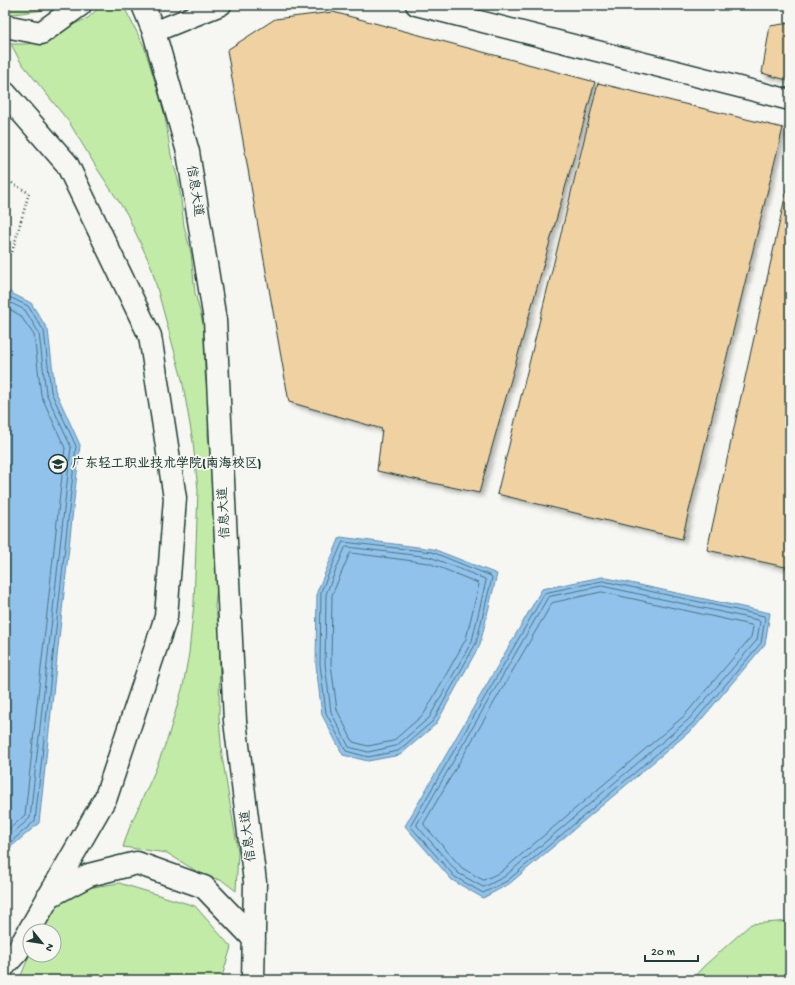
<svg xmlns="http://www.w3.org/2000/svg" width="795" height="985" viewBox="0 0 795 985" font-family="'Gochi Hand','LXGW WenKai TC',sans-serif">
	<defs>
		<filter id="shadow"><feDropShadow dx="3.5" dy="3.5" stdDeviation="2" flood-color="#0004"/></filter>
	</defs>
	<rect width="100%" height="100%" fill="#f6f6f2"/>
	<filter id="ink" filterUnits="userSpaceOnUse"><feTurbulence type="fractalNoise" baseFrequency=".025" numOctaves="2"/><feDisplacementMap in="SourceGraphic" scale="8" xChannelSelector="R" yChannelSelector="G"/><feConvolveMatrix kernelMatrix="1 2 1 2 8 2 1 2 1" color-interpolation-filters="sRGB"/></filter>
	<g filter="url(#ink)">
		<!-- green -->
		<path fill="#c2eba7" stroke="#70946e" d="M 5,5 L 53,5 L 44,10 L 13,14 L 5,12 Z
			M 102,5 L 123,5 L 144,46 L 164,111 L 171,155 L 179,183 L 184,226 L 191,253 L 195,293 L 204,327 L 205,374 L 209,403 L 208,435 L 211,460 L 216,491 L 214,526 L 217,551 L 217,586 L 215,607 L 220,632 L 219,717 L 222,756 L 238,851 L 236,891 L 223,881 L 201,874 L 167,853 L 123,847 L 130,826 L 155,771 L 168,737 L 183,686 L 189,653 L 194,603 L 198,490 L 193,442 L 182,379 L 151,266 L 127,214 L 98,170 L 69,122 L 20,61 L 11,44 L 27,44 L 46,42 L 72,25 L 88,18 Z
			M 119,883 L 195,906 L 231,947 L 221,980 L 19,980 L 30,954 L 30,955 L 54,955 L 54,931 L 39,931 L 55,893 Z
			M 790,921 L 790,980 L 691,980 L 704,966 L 751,924 Z"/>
		<!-- water -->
		<path fill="#90c2ec" stroke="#638da2" d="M 5,290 L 31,303 L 48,330 L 55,390 L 80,445 L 39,823 L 5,852 Z
			M 340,537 L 433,549 L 497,574 L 480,644 L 436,724 L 400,755 L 368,761 L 343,755 L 322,715 L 316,665 L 317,592 Z
			M 602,577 L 770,613 L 765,644 L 695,727 L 509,884 L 483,898 L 452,880 L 405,826 L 542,589 Z"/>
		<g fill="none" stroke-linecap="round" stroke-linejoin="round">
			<!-- shore -->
			<path stroke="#4c727e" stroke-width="1" d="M 5,295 L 28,306 L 44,331 L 51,392 L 76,446 L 35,821 L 5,847
				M 5,300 L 25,310 L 39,333 L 46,393 L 71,447 L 30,818 L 5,840
				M 5,307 L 20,315 L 34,335 L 41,395 L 65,448 L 25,815 L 5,833
				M 343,542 L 432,552 L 491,576 L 492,578 L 476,643 L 433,721 L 398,751 L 368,757 L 346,751 L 326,713 L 320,664 L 321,592 Z
				M 347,547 L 430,557 L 485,579 L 486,581 L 472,641 L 429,718 L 396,746 L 368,752 L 349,747 L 331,712 L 325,664 L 326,594 L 345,548 Z
				M 351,553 L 429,563 L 478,583 L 479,584 L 466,639 L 424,714 L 393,741 L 368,746 L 353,742 L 337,710 L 331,664 L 332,595 L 349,555 Z
				M 603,581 L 764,616 L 765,618 L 761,643 L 692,724 L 507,881 L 483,893 L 455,877 L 411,827 L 411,825 L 545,593 Z
				M 602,586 L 758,620 L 760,622 L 757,640 L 688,720 L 504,877 L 484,887 L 483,887 L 458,873 L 417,826 L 417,824 L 548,597 Z
				M 602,592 L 751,625 L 753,627 L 751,637 L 684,716 L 501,872 L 484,880 L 483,880 L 462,868 L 424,825 L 424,823 L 552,603 Z"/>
		</g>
		<!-- building -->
		<path fill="#f0d1a2" stroke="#1f3d34" filter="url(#shadow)" d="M 333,12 L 595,82 L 479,493 L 377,471 L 382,429 L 289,402 L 227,50 L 275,19 Z
			M 790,23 L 790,81 L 762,73 L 770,26 Z
			M 598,83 L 783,128 L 682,539 L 497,494 Z
			M 790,175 L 790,568 L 707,550 Z"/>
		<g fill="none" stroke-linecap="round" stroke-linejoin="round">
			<!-- minor casing -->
			<g stroke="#1f3d34" stroke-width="23">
				<path id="minor" d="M 416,5 L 790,100
					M 154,32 L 221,5"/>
			</g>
			<!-- secondary casing -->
			<g stroke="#1f3d34" stroke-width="25">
				<path id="secondary" d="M 143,5 L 154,32 L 188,152 L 215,320 L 235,721 L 255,882 L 253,980
					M 5,26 L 41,33 L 80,5
					M 5,93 L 67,164 L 150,336 L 175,498 L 166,617 L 106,797 L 17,952 L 5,965
					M 48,897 L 89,875 L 137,863 L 204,887 L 254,939"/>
			</g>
			<!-- path -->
			<path stroke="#1f3d34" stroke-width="2.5" stroke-dasharray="1 3" stroke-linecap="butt" d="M 5,179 L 29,193 L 12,252"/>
			<!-- minor -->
			<use href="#minor" stroke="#f6f6f2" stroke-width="20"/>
			<!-- secondary -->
			<use href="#secondary" stroke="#f6f6f2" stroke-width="22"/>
		</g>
	</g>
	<!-- icons -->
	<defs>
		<g id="university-ring" transform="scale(1)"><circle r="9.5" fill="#f6f6f2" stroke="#1f3d34" stroke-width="1.5"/><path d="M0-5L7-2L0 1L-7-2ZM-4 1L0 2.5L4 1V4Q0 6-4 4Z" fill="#1f3d34"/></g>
	</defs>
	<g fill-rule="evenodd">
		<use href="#university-ring" x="58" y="464"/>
	</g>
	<g text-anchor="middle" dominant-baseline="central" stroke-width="3.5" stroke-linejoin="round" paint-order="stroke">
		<!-- street labels -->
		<g font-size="13" fill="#1f3d34" stroke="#f6f6f2">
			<text transform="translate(194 191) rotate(81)">信息大道</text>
			<text transform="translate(225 513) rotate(-93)">信息大道</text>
			<text transform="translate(249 836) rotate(-97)">信息大道</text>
		</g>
		<!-- poi labels -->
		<g font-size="13" font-weight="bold" fill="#1f3d34" stroke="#f6f6f2" text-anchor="start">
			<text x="72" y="464">广东轻工职业技术学院(南海校区)</text>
		</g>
	</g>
	<!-- margin -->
	<rect width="795" height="985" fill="none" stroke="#f6f6f2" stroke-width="20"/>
	<rect x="10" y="10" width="775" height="965" fill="none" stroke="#1f3d34" stroke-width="1.5" filter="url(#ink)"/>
	<!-- north arrow -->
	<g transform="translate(42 943) rotate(120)"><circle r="19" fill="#f6f6f2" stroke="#a0aca6"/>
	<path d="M0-3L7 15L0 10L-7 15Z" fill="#1f3d34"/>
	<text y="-6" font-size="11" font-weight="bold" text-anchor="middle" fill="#1f3d34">N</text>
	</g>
	<!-- scale -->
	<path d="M645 955v6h53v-6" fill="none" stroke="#1f3d34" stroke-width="2"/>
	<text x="651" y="955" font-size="12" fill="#1f3d34" stroke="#f6f6f2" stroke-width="3" paint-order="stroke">20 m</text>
</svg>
